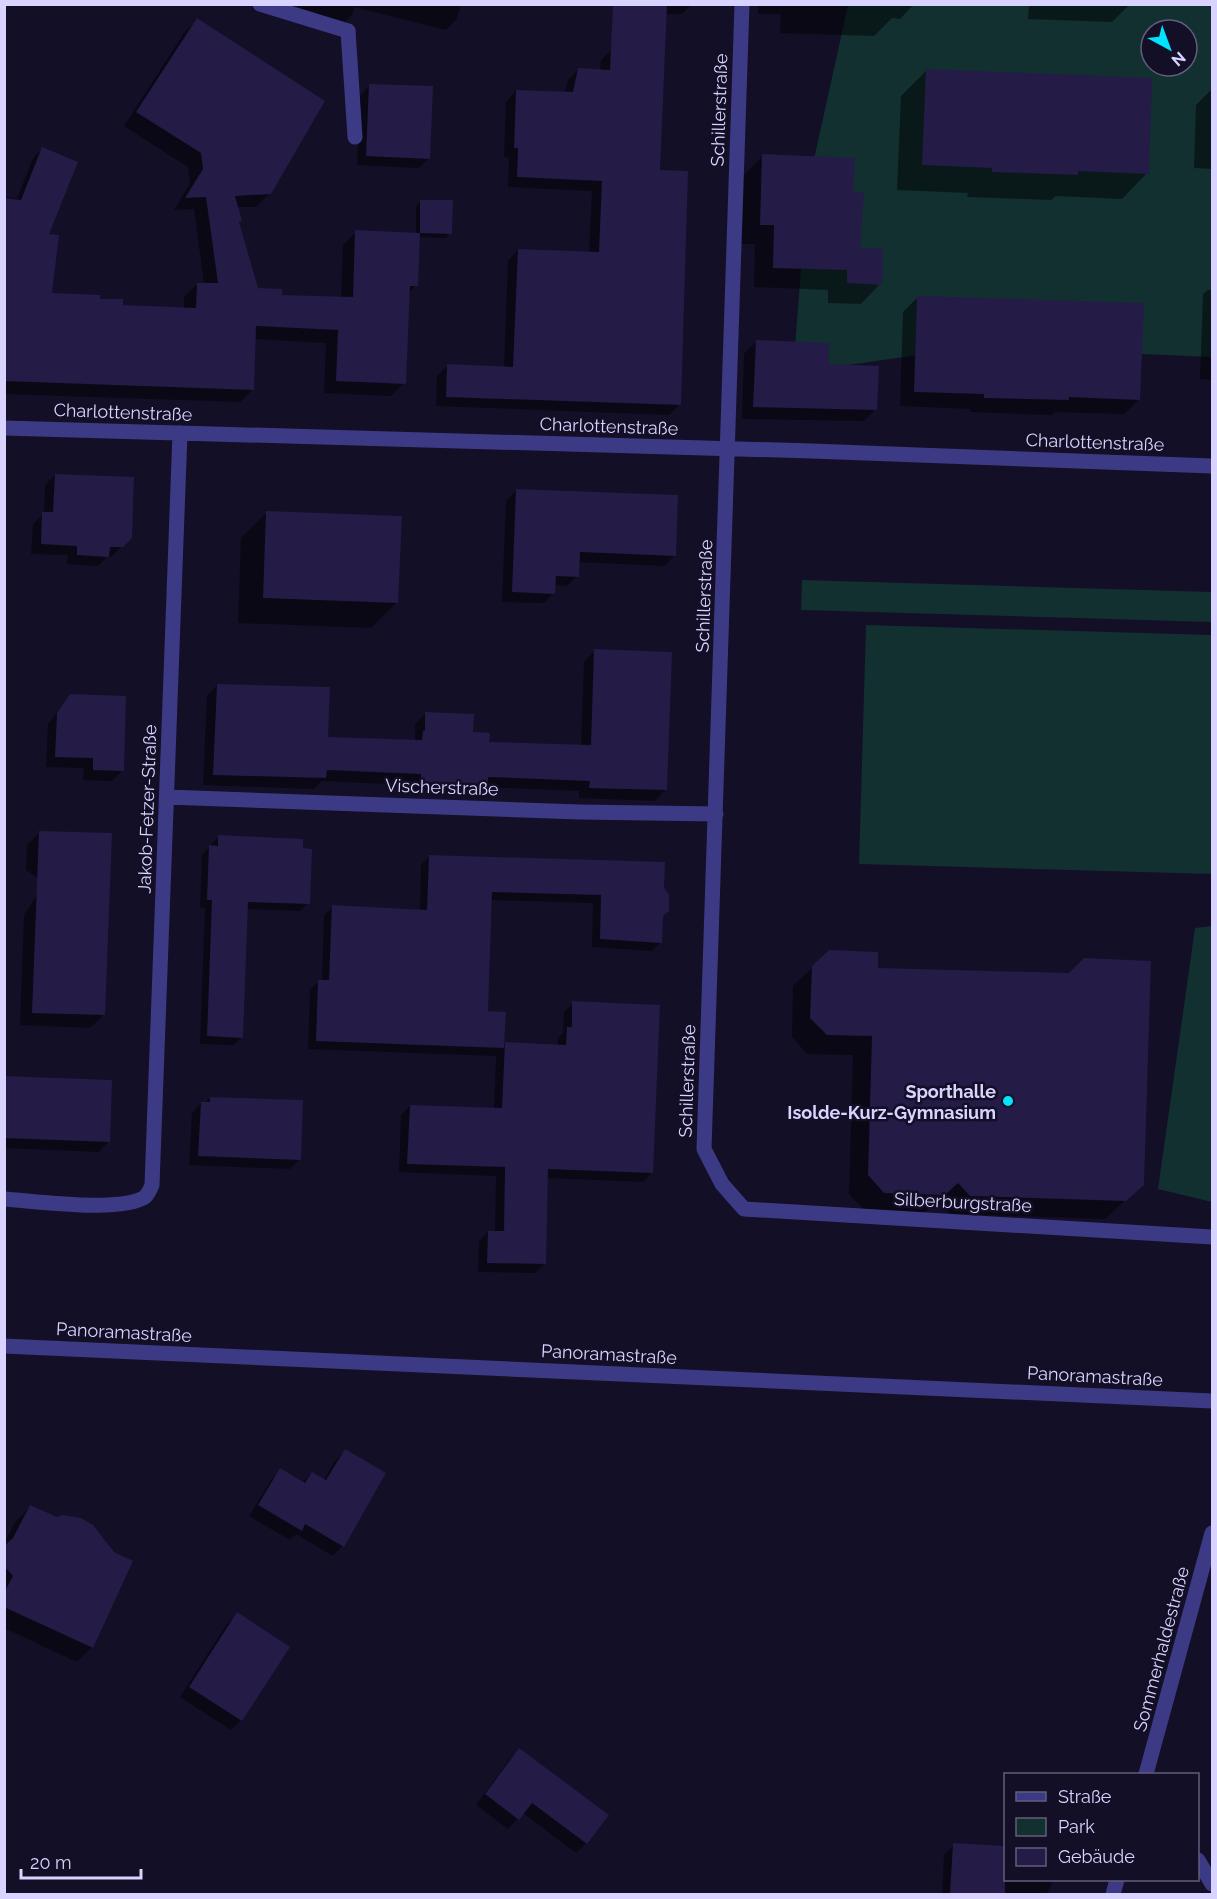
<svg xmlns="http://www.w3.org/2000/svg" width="1217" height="1899" viewBox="0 0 1217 1899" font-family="Raleway,sans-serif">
	<rect width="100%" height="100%" fill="#130f26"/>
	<!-- green -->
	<path fill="#12302f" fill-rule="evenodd" d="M 848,5 L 1212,5 L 1212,357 L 973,347 L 793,373 L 807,191 ZM 1151,30 L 1187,30 L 1187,66 L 1151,66 Z
		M 802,580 L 1212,592 L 1212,622 L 801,610 Z
		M 866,625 L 1212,635 L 1212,874 L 859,864 Z
		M 1212,926 L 1212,1202 L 1158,1189 L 1195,928 Z"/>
	<!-- shadow -->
	<path fill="#0007" d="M 280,4 L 461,4 L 457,19 L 446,30 L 354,7 L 352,15 L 341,26 Z
		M 619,4 L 692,4 L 682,14 L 665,14 L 659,171 L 679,405 L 669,415 L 436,406 L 437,376 L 448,365 L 504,368 L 508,261 L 518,250 L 589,253 L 592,191 L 508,187 L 509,158 L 504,157 L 506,102 L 516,91 L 565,93 L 568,80 L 578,70 L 600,71 L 601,60 L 611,50 Z
		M 759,4 L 914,4 L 900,19 L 892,18 L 874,36 L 780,33 L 781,14 L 758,14 Z
		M 1029,4 L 1130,4 L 1112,22 L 1028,19 Z
		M 197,20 L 270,193 L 256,207 L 237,207 L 238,223 L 257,290 L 280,296 L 341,298 L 343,245 L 356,232 L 416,234 L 416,206 L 421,201 L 450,233 L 446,238 L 418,237 L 416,285 L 408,294 L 404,383 L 391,396 L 324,393 L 326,343 L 254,339 L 253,389 L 240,402 L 4,394 L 4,298 L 50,294 L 98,300 L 121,307 L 184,309 L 184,297 L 197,284 L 204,284 L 194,209 L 174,210 L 190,184 L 188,167 L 124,126 L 184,33 Z
		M 927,70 L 1147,173 L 1122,199 L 1056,196 L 1051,200 L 967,197 L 968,193 L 897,190 L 901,96 Z
		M 370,85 L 429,158 L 419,168 L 357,165 L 360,96 Z
		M 1212,89 L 1212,169 L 1194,168 L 1196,105 Z
		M 42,149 L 4,263 L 4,197 L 17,199 L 33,158 Z
		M 763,156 L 851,193 L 858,250 L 880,284 L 861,304 L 828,303 L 828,290 L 754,287 L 755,244 L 741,244 L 743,176 Z
		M 1208,290 L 1212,290 L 1212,380 L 1200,379 L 1203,294 Z
		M 918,297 L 1139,399 L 1124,414 L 1055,412 L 1052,415 L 970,412 L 970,409 L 900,406 L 903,312 Z
		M 756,342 L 827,366 L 876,409 L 864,421 L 742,419 L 744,354 Z
		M 55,475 L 131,537 L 111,557 L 107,557 L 98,566 L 67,564 L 68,555 L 31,554 L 33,524 L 44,513 L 45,485 Z
		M 516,491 L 674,556 L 664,566 L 578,562 L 577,576 L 567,586 L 554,585 L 554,593 L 544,603 L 502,602 L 506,501 Z
		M 267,512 L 397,602 L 371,628 L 238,623 L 241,538 Z
		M 595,651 L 665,790 L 655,801 L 579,798 L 579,791 L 483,787 L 476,795 L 411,792 L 411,785 L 322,781 L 314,789 L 203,785 L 207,696 L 217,685 L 326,739 L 415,741 L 415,724 L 426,713 L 472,734 L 488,743 L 581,746 L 584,662 Z
		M 71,696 L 122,771 L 112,781 L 83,780 L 84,768 L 46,767 L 48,724 Z
		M 40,832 L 103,1015 L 90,1028 L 20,1025 L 24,915 L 45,883 L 26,870 L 27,845 Z
		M 219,836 L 308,903 L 300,911 L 246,909 L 242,1037 L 234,1045 L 200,1044 L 205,908 L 200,907 L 202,855 Z
		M 430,856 L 663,864 L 661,942 L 652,951 L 592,947 L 593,903 L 490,900 L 486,1012 L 503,1046 L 505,1043 L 558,1046 L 558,1038 L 563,1033 L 564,1012 L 573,1003 L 652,1173 L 643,1182 L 546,1178 L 545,1263 L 535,1273 L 478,1272 L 479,1241 L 488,1232 L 495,1232 L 496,1176 L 399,1172 L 401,1115 L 410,1106 L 494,1109 L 496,1056 L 308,1049 L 310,990 L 319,981 L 322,981 L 324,915 L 333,907 L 420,911 L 421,865 Z
		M 813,967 L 1069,975 L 1143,1184 L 1105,1219 L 951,1214 L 938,1201 L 924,1213 L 865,1211 L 849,1194 L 853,1055 L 807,1054 L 792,1037 L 793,986 Z
		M 4,1078 L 108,1142 L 99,1152 L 4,1148 Z
		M 210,1098 L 299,1160 L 290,1169 L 189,1165 L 192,1113 L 201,1103 L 205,1103 Z
		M 345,1451 L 342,1546 L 333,1556 L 296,1534 L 290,1540 L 249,1516 L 271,1480 L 281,1470 L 302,1483 L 312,1473 L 324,1480 L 335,1461 Z
		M 31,1506 L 57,1519 L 92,1647 L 77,1662 L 4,1628 L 4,1543 L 16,1521 Z
		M 237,1614 L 288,1647 L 241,1720 L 231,1730 L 180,1697 L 227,1624 Z
		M 519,1750 L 586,1843 L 576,1853 L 523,1813 L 508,1829 L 476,1805 L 509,1760 Z
		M 954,1845 L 1006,1848 L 1006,1880 L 1054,1880 L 1047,1894 L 942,1894 L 944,1855 Z"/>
	<!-- building -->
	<path fill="#241b47" d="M 613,4 L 667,4 L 660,170 L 688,171 L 681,405 L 446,397 L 447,364 L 513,367 L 518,249 L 599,252 L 602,181 L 517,177 L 518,148 L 514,148 L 516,90 L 573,92 L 578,68 L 610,70 Z
		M 197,18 L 325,101 L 271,194 L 235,196 L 242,221 L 239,222 L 258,288 L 282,289 L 282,295 L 353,297 L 355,230 L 420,233 L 418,286 L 410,286 L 406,384 L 336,381 L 338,330 L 256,326 L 254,390 L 4,381 L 4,198 L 21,200 L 42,147 L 78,162 L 49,234 L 59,235 L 52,293 L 100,295 L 100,299 L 123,299 L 123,305 L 196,308 L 197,283 L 218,283 L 206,197 L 185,198 L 203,169 L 201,153 L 136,112 Z
		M 926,69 L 1152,78 L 1149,174 L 1078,171 L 1078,175 L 992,172 L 992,168 L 922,165 Z
		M 369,84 L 433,86 L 430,159 L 366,156 Z
		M 762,154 L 855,158 L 853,192 L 864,192 L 860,248 L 883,249 L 882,285 L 847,283 L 847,270 L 773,268 L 774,225 L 760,225 Z
		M 420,200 L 453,200 L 452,234 L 420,233 Z
		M 917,296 L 1144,303 L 1140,400 L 1069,397 L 1069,400 L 984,398 L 984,394 L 914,392 Z
		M 756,340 L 829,343 L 829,364 L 879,366 L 877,410 L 753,407 Z
		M 55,474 L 134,477 L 132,538 L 123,547 L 110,547 L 109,557 L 77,555 L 77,546 L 41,544 L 42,512 L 53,512 Z
		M 516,489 L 678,495 L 676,556 L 580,552 L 579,577 L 556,576 L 555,594 L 512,592 Z
		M 266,511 L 402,516 L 398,603 L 263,598 Z
		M 594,649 L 672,652 L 667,790 L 589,788 L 590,781 L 488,777 L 488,784 L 421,782 L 421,774 L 327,770 L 326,778 L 213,775 L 217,684 L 330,687 L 328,737 L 422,740 L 423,731 L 425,731 L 425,712 L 474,714 L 473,732 L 490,733 L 489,742 L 591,745 Z
		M 70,694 L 126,696 L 124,771 L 93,770 L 93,758 L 55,757 L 57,713 Z
		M 39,831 L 112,833 L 105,1015 L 32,1013 Z
		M 218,835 L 303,839 L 303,848 L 312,849 L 310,904 L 248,902 L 243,1038 L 207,1036 L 212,900 L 207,900 L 209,845 L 218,846 Z
		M 429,855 L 665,862 L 664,888 L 669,894 L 669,911 L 663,916 L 662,943 L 600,939 L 601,895 L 492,892 L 488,1011 L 506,1012 L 504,1048 L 316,1041 L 318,980 L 329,980 L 332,905 L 427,910 Z
		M 829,950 L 878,952 L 878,968 L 1069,973 L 1084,958 L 1151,961 L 1144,1185 L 1126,1201 L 970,1196 L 958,1183 L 945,1195 L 884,1193 L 868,1175 L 872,1036 L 827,1035 L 810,1018 L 812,966 Z
		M 572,1001 L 660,1005 L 653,1173 L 548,1169 L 546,1264 L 487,1263 L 488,1231 L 504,1231 L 505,1167 L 407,1164 L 410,1105 L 502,1108 L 505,1042 L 566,1045 L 567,1027 L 572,1027 Z
		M 4,1076 L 112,1080 L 110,1142 L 4,1138 Z
		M 210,1097 L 303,1100 L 301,1160 L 198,1156 L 201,1102 L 210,1102 Z
		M 345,1449 L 386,1473 L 344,1547 L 305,1524 L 302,1531 L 258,1505 L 280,1468 L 305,1483 L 312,1472 L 326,1480 Z
		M 30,1505 L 57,1517 L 63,1515 L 81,1518 L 93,1525 L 114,1552 L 133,1561 L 93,1648 L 4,1607 L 4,1593 L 13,1576 L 4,1566 L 4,1546 L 13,1538 Z
		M 237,1612 L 290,1647 L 242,1721 L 189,1687 Z
		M 519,1748 L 609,1815 L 587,1844 L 532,1803 L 519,1820 L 485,1794 Z
		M 953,1843 L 1005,1846 L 1005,1894 L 950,1894 Z"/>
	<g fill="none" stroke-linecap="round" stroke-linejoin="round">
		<!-- service -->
		<path stroke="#3d3a85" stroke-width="15" d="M 260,4 L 348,31
			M 1198,1860 L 1212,1884"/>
		<!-- minor -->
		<path stroke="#3d3a85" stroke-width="15" d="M 742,4 L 704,1149 L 722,1184 L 744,1209 L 1212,1237
			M 348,31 L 355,137
			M 4,428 L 812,451 L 1212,466
			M 167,797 L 580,812 L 716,814
			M 4,1199 C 36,1201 120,1213 145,1197 C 148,1194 150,1190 152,1185 L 180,433
			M 4,1346 L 1212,1401
			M 1146,1774 L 1212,1533
			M 1113,1894 L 1117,1880"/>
	</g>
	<!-- markers -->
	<circle fill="#00e5ff" stroke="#130f26" stroke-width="2" cx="1008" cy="1101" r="6"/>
	<g text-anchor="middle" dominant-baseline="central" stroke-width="5" stroke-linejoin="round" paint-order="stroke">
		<!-- street labels -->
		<g font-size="18" fill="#d9d4ff" stroke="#130f26">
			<text transform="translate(719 110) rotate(-88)">Schillerstraße</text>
			<text transform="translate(123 412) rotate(2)">Charlottenstraße</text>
			<text transform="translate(609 426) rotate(2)">Charlottenstraße</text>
			<text transform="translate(1095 442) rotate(2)">Charlottenstraße</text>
			<text transform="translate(704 596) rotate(-88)">Schillerstraße</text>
			<text transform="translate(442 787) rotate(2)">Vischerstraße</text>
			<text transform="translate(147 809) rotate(-88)">Jakob-Fetzer-Straße</text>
			<text transform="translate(687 1081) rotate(-88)">Schillerstraße</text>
			<text transform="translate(963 1202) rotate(3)">Silberburgstraße</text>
			<text transform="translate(124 1332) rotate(3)">Panoramastraße</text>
			<text transform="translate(609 1354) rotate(3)">Panoramastraße</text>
			<text transform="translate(1095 1376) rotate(3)">Panoramastraße</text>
			<text transform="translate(1161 1649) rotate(-75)">Sommerhaldestraße</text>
		</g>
		<!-- poi labels -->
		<g font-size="18" font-weight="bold" fill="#d9d4ff" stroke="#130f26" text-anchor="end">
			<text x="996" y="1091">Sporthalle<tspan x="996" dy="21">Isolde-Kurz-Gymnasium</tspan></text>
		</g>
	</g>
	<!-- border -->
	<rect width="1217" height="1899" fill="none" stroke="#d9d4ff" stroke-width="12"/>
	<!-- legend -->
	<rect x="1004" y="1773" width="195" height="108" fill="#130f26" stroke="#625e7d" stroke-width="1.5"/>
	<rect x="1016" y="1792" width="30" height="9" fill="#3d3a85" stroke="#625e7d" stroke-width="1.5"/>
	<text x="1058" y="1803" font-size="18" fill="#d9d4ff">Straße</text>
	<rect x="1016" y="1818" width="30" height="18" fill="#12302f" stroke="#625e7d" stroke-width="1.5"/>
	<text x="1058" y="1833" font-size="18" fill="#d9d4ff">Park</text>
	<rect x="1016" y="1848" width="30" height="18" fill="#241b47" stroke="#625e7d" stroke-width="1.5"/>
	<text x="1058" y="1863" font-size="18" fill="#d9d4ff">Gebäude</text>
	<!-- north arrow -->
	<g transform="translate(1169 48) rotate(139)"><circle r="28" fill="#130f26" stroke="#625e7d" stroke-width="1.5"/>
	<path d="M0-4.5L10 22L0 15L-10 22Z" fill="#00e5ff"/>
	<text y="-9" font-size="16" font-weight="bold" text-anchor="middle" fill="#d9d4ff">N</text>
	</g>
	<!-- scale -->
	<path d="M21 1869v9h120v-9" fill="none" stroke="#d9d4ff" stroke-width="3"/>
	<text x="30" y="1869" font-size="18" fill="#d9d4ff" stroke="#130f26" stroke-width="4.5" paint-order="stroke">20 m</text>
</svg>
